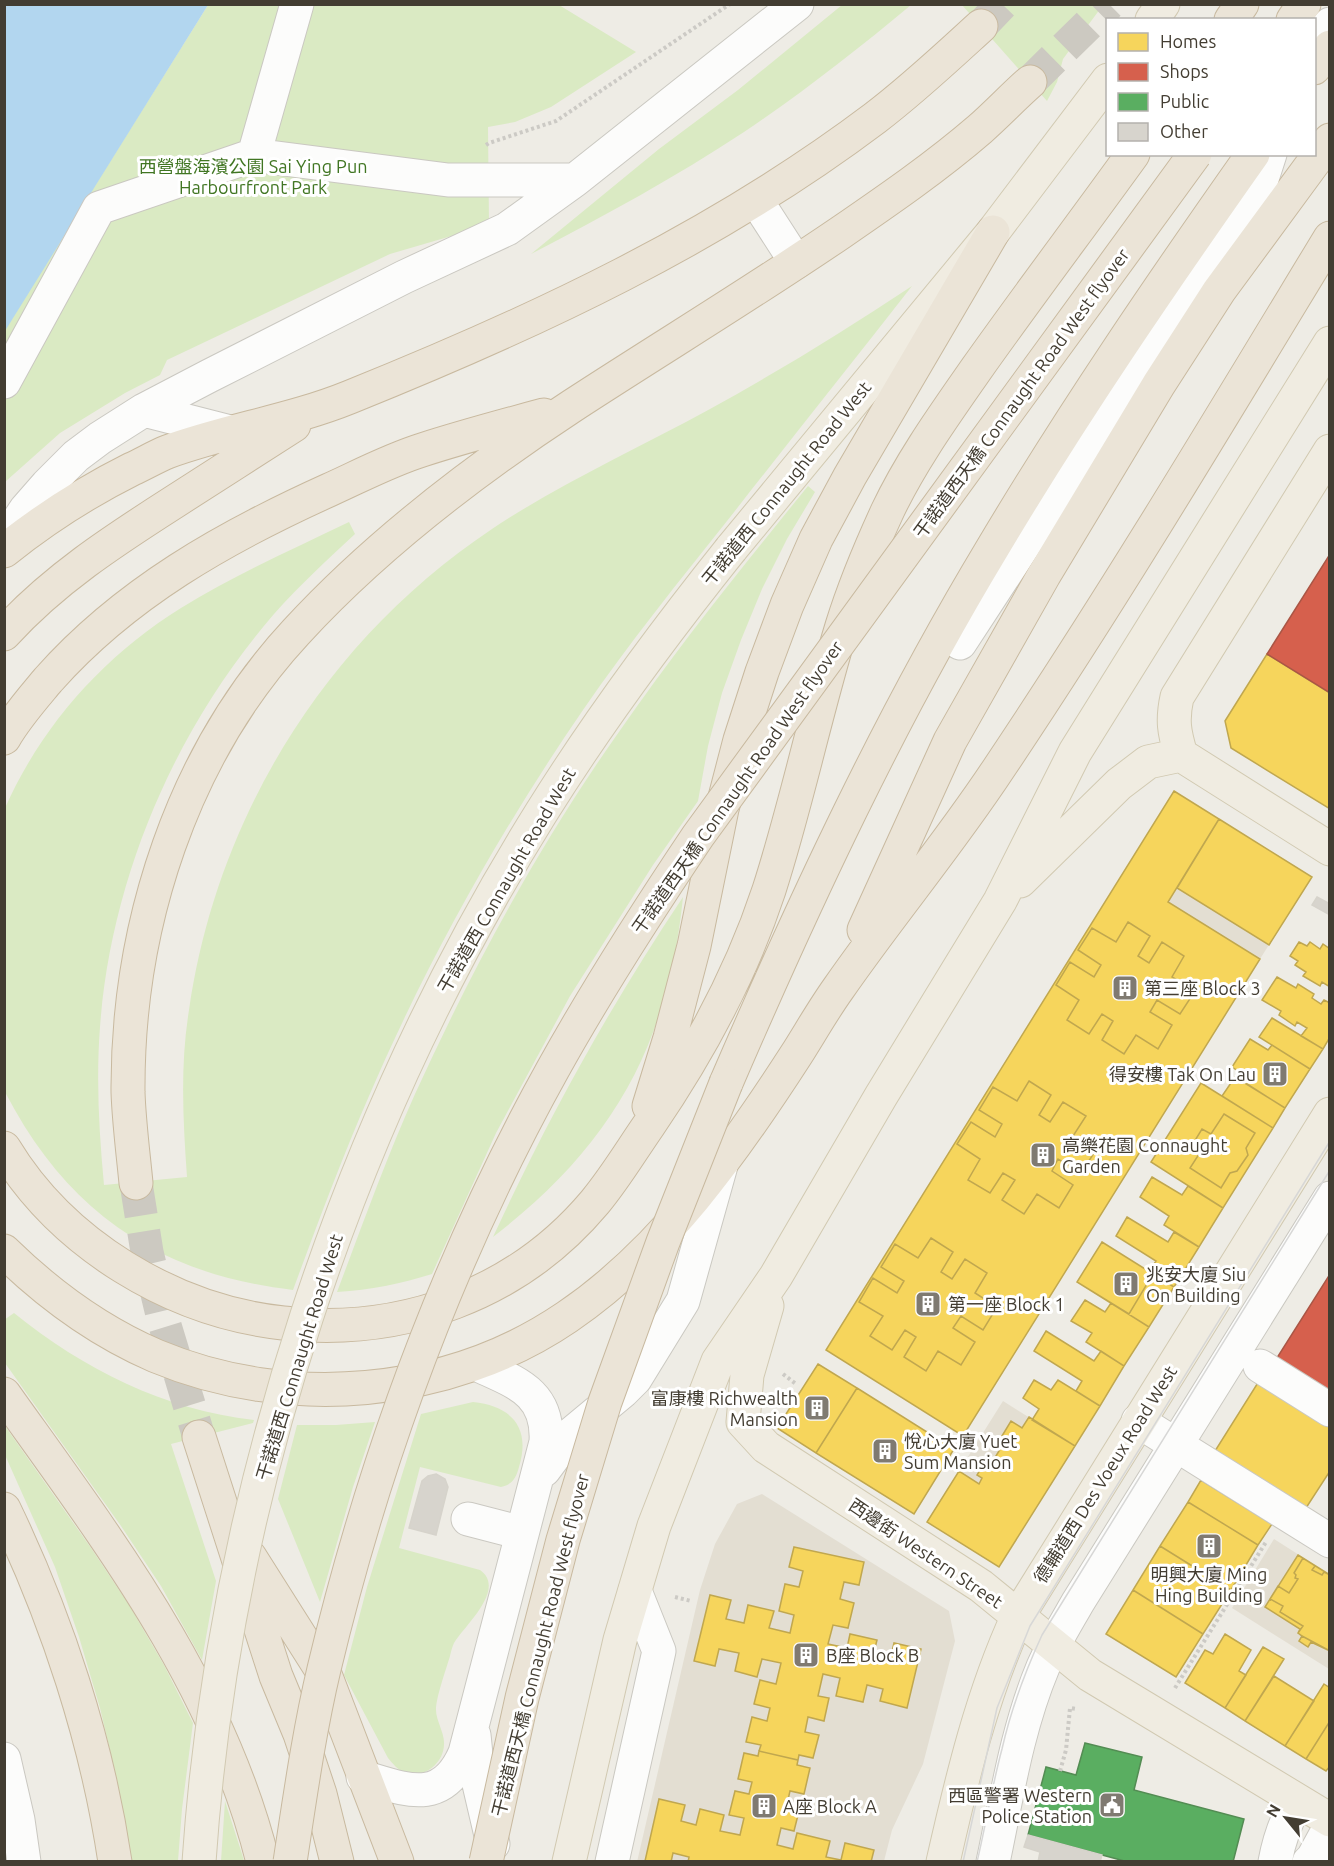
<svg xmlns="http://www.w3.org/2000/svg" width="1334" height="1866" viewBox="0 0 1334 1866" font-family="Ubuntu,'Noto Sans TC',sans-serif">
	<rect width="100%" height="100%" fill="#eeece5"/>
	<!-- residential -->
	<path fill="#e3ded2" d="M 1219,819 L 1312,877 L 1260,959 L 1168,902 Z
		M 1003,1401 L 1075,1446 L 999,1567 L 927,1522 Z
		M 762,1494 L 949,1611 L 955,1641 L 923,1764 L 892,1830 L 884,1861 L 637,1862 L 700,1590 L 715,1544 L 737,1504 Z
		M 1274,1539 L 1329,1574 L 1329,1669 L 1232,1608 Z"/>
	<!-- green -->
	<path fill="#daeac3" d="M 208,5 L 559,5 L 636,52 L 551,107 L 515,122 L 488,127 L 489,225 L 390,254 L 167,360 L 160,375 L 125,393 L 60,433 L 5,482 L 4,331 Z
		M 842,5 L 911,5 C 857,50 802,93 744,132 C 676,177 604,216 531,254 L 659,149 L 738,90 Z
		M 962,5 L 1103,5 L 1063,59 L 1057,82 L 1047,101 Z
		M 912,286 C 852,363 791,439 731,516 C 680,580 629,643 583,710 C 500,831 427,961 369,1096 C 341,1160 317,1225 293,1290 C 158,1274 68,1213 5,1092 L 5,808 C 42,725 104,656 181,608 C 235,575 293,549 349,522 L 355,534 C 327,560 299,586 274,614 C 176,727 111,877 100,1027 C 96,1080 99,1132 104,1185 L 187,1177 C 183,1121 180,1065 189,1010 C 217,815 327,639 492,529 C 561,483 637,449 710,409 C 779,371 846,330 912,286 Z
		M 808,486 L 815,492 L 787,539 L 762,589 L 741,640 L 722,693 L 708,746 L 698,801 L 653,865 L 570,996 L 496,1133 L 432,1274 C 400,1284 371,1290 337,1292 C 362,1226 386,1159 415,1094 C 473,967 540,843 621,729 C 679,645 744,565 808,486 Z
		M 683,897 C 668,1047 611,1146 493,1237 C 549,1116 609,1008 683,897 Z
		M 14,1313 C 83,1369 165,1410 254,1420 L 253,1423 L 171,1444 L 216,1581 L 202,1660 L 161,1586 L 121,1526 L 5,1363 L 4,1320 Z
		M 473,1402 C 512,1406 531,1428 519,1467 C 516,1478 513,1484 501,1487 L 420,1467 L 399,1548 L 480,1570 C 507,1589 464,1626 454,1643 C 452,1647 451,1652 450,1656 C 446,1670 436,1697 436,1710 C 436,1721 445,1733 444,1745 C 443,1764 424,1779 405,1773 C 398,1770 393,1764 388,1758 L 344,1675 L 367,1587 L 421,1414 Z
		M 375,1422 L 353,1487 L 320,1602 L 278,1499 L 297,1425 L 336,1425 Z
		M 5,1426 L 91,1548 L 129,1605 L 164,1665 L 193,1723 L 182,1809 L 178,1861 L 132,1861 L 117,1780 L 100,1708 L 79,1637 L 55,1567 L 5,1455 Z
		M 225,1801 L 242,1854 L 244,1861 L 221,1861 Z"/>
	<!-- water -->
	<path fill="#b2d6ef" d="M 5,5 L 208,5 L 5,331 Z"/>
	<!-- homes -->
	<path fill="#f6d55c" stroke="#c0a74f" stroke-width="1.5" d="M 1267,654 L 1330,693 L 1330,809 L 1231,748 L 1225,721 Z
		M 1174,791 L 1219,819 L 1168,902 L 1260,959 L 963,1436 L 826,1350 Z
		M 1219,819 L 1312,877 L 1269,945 L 1177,888 Z
		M 1128,922 L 1150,936 L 1138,956 L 1149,963 L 1162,942 L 1184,956 L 1172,977 L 1195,991 L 1180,1014 L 1157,1000 L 1150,1012 L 1172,1025 L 1158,1049 L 1136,1035 L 1124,1054 L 1102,1040 L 1113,1021 L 1102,1014 L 1089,1034 L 1067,1020 L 1079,1000 L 1056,985 L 1070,962 L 1094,977 L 1101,965 L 1078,950 L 1092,928 L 1116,942 Z
		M 1299,942 L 1307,946 L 1310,942 L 1320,949 L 1323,944 L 1330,949 L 1330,987 L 1322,982 L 1320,986 L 1303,976 L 1306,972 L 1295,965 L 1298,961 L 1290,956 Z
		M 1277,977 L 1296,988 L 1298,984 L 1314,994 L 1312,998 L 1321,1004 L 1324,1000 L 1330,1003 L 1330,1037 L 1323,1049 L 1301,1036 L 1307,1028 L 1297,1022 L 1295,1026 L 1279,1015 L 1281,1011 L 1262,1000 Z
		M 1272,1018 L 1323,1049 L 1310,1069 L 1259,1037 Z
		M 1250,1039 L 1268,1050 L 1272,1045 L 1310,1069 L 1285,1108 L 1247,1084 L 1250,1079 L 1232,1067 Z
		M 1235,1077 L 1285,1108 L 1273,1128 L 1222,1096 Z
		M 1029,1081 L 1051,1095 L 1039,1115 L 1050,1122 L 1063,1102 L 1086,1116 L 1073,1136 L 1096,1150 L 1081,1173 L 1058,1159 L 1052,1171 L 1073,1185 L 1059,1208 L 1037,1194 L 1024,1214 L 1002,1200 L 1015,1180 L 1003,1173 L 990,1193 L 968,1180 L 980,1159 L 957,1144 L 971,1122 L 995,1137 L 1002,1124 L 979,1110 L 993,1087 L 1017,1101 Z
		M 1201,1083 L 1273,1128 L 1223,1208 L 1151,1162 Z
		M 1224,1114 L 1255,1133 L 1246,1148 L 1248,1155 L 1237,1171 L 1230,1173 L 1221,1188 L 1190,1168 L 1203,1148 L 1194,1142 L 1202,1129 L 1211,1134 Z
		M 1152,1177 L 1182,1195 L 1188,1186 L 1223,1208 L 1199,1247 L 1164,1225 L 1169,1216 L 1140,1197 Z
		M 1127,1217 L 1168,1242 L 1174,1232 L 1199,1247 L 1174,1287 L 1149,1272 L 1156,1261 L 1116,1236 Z
		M 931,1238 L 953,1252 L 941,1272 L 952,1279 L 965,1259 L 987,1273 L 975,1293 L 997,1307 L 983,1330 L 961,1316 L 953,1328 L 975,1342 L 961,1365 L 938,1351 L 926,1371 L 904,1357 L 916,1337 L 905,1330 L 892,1350 L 870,1336 L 883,1316 L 859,1302 L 873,1278 L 897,1293 L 904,1281 L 881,1267 L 895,1244 L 918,1258 Z
		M 1102,1242 L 1153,1274 L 1129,1314 L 1077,1282 Z
		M 1102,1242 L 1174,1287 L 1149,1327 L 1077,1282 Z
		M 1085,1300 L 1105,1312 L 1111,1303 L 1149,1327 L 1124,1366 L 1086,1342 L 1092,1333 L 1071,1321 Z
		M 1046,1331 L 1094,1361 L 1101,1351 L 1124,1366 L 1100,1406 L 1076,1391 L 1082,1381 L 1034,1351 Z
		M 818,1364 L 857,1388 L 816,1453 L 777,1428 Z
		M 1034,1380 L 1051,1390 L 1058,1380 L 1100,1406 L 1075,1446 L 1032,1420 L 1039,1409 L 1023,1398 Z
		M 1259,1381 L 1330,1424 L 1330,1471 L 1306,1508 L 1215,1451 Z
		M 857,1388 L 954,1449 L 914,1514 L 816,1453 Z
		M 1029,1417 L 1075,1446 L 999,1567 L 927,1522 L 959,1471 L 979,1484 L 982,1478 L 977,1475 L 983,1465 L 988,1469 L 1007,1438 L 1002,1436 L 1011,1421 L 1022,1428 Z
		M 1201,1480 L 1272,1524 L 1258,1545 L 1188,1502 Z
		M 1188,1502 L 1258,1545 L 1231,1590 L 1160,1546 Z
		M 1160,1546 L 1231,1590 L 1203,1634 L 1133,1590 Z
		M 794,1547 L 864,1562 L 859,1585 L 844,1582 L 840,1599 L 854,1603 L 848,1628 L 833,1625 L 828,1644 L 847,1648 L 850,1634 L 877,1640 L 873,1656 L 890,1660 L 894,1643 L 921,1649 L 907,1708 L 880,1701 L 883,1689 L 867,1685 L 863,1702 L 836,1696 L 840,1678 L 823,1674 L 818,1696 L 829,1698 L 824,1721 L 808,1717 L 805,1732 L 819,1735 L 813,1758 L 799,1755 L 798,1760 L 759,1751 L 761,1745 L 746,1742 L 752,1717 L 767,1721 L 770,1708 L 754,1704 L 760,1680 L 776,1684 L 781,1663 L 762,1659 L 757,1677 L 735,1671 L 739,1653 L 719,1649 L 715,1666 L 694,1661 L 710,1595 L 731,1600 L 726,1619 L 744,1623 L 748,1605 L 774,1611 L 769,1628 L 790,1633 L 794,1615 L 779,1611 L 785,1584 L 799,1587 L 803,1571 L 789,1567 Z
		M 1298,1555 L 1330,1575 L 1330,1651 L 1302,1636 L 1298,1633 L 1300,1629 L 1265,1607 Z
		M 1303,1558 L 1315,1566 L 1312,1570 L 1322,1575 L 1324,1572 L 1330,1575 L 1330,1651 L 1311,1642 L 1308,1647 L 1299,1641 L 1302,1636 L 1298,1633 L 1303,1626 L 1280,1612 L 1283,1606 L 1270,1599 L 1278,1586 L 1289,1593 L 1298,1579 L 1295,1578 L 1296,1575 L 1294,1573 Z
		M 1133,1590 L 1203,1634 L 1176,1677 L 1106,1634 Z
		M 1225,1634 L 1251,1650 L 1239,1671 L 1246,1675 L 1225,1708 L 1185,1683 L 1205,1650 L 1213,1654 Z
		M 1263,1647 L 1284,1659 L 1245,1721 L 1225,1708 Z
		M 1274,1676 L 1314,1701 L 1285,1746 L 1245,1721 Z
		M 1324,1684 L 1330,1688 L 1330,1721 L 1306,1759 L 1285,1746 Z
		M 1330,1721 L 1330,1766 L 1326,1771 L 1306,1759 Z
		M 759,1751 L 798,1760 L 797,1765 L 810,1768 L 804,1794 L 790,1791 L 787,1804 L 800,1807 L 794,1831 L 781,1828 L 777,1845 L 793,1849 L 797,1833 L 830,1841 L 826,1857 L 841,1860 L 845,1843 L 874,1850 L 871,1862 L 688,1862 L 689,1857 L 673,1853 L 671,1862 L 645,1861 L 659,1799 L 685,1805 L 681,1821 L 696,1825 L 700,1809 L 724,1815 L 720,1831 L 740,1835 L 744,1818 L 729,1815 L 735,1791 L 749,1794 L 752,1782 L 738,1779 L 744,1753 L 758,1756 Z"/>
	<!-- shops -->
	<path fill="#d6604d" stroke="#aa5645" stroke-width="1.5" d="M 1330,554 L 1330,693 L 1267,654 Z
		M 1330,1274 L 1330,1395 L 1275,1361 Z"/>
	<!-- public -->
	<path fill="#5aae61" stroke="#538c53" stroke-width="1.5" d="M 1085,1743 L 1142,1757 L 1134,1790 L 1244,1819 L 1233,1862 L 1128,1862 L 1028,1835 L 1046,1767 L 1076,1775 Z"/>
	<!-- building -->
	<path fill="#d7d4cd" stroke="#d6d3cb" stroke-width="1.5" d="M 1317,897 L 1330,904 L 1330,915 L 1312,905 Z
		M 436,1474 L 445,1479 L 448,1487 L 436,1535 L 409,1528 L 422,1481 L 428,1476 Z
		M 1028,1835 L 1102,1855 L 1100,1862 L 1038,1862 L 1040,1852 L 1024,1847 Z"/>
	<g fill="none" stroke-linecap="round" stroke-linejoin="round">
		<!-- highway-tunnel -->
		<path stroke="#ccc9c1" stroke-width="33" stroke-dasharray="33 16" stroke-linecap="butt" d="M 981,26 L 1002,4
			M 1030,82 L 1109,4
			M 136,1183 L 147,1252 L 163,1319 L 199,1437"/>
		<!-- minor casing -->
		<g stroke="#cac8c1" stroke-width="35">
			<path id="minor" d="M 1314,45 L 1330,24
				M 254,155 L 297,4
				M 756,200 L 796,262
				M 4,382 L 99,208 L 254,155 L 448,180 L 575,180 L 797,4
				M 144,410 L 230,432
				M 4,542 L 26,509 L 47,485 L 76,456 L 100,438 L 144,410 L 209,376 L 404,277 L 507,229 L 575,180
				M 960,643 L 1261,182 L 1270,154
				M 1260,1366 L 1330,1410
				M 1138,1421 L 1330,1541
				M 544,1470 L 570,1435 L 623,1391 L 635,1379 L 683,1301 L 722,1162
				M 468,1519 L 522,1533
				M 474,1735 L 479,1784 L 493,1844
				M 4,1759 L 18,1820 L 24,1862
				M 363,1777 C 407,1790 442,1806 465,1753 L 546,1442 C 549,1391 514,1382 476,1364
				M 612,1862 L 659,1651 L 635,1591
				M 993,1862 C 1007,1796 1017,1729 1043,1667 C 1053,1644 1066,1623 1078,1602 L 1330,1198
				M 1275,1862 C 1279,1840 1286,1820 1297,1801
				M 1309,1862 L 1313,1858 L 1330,1827"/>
		</g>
		<!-- major casing -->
		<g stroke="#d1c9b1" stroke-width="35">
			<path id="major" d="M 1152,20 L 1163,4
				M 731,549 L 993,232 L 1108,80
				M 1181,755 C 1174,732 1172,720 1177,697 L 1330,451
				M 1181,755 L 1330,849
				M 1020,881 L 1119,784 L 1148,762 L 1181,755
				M 767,1306 L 747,1375 L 743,1422 L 766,1447 L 981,1586 L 1090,1675 L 1330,1820
				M 569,1862 L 620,1640 L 654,1526 L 718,1361 L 776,1276 L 881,1096 L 1000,901 L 1075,752 L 1330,343
				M 943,1862 C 962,1778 982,1694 1018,1616 L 1330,1114"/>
		</g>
		<!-- highway casing -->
		<g stroke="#c8b99f" stroke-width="35">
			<path id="highway" d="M 1231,20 L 1242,4
				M 1293,20 L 1304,4
				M 1314,68 L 1330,47
				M 4,551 C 44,519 86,492 132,469 C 143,464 155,457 167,452 C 227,430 291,421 350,397 C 534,323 716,238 875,118 C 912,90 946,58 981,26
				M 4,634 C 53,580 113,541 174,502 C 214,476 254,451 294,425
				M 4,738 C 16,717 33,698 48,680 C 125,593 225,537 329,490 C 360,476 390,460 422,450 C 462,437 503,426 544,415
				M 864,930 L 950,741 L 1044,575 L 1159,384 L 1219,291 L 1330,140
				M 726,1083 C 805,900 889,720 992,549 C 1073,413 1162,283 1253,154
				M 649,1106 L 670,1038 L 694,946 L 722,809 L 740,740 L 762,672 L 787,605 L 816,539 L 850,476 L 993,232
				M 4,1148 C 62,1244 172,1311 283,1323 C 402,1336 517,1295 595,1202 C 615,1178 631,1151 649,1125 C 699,1052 741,975 769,890 C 797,803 815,714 842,626 C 854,587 870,549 887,512 C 911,461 945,414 977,368 C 1028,296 1081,226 1133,154
				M 136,1183 C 133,1152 129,1122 128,1092 C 127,926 182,755 296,632 C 374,547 476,469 572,406 C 661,348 752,293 840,233 C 888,200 936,167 980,129 C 997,114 1013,97 1030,82
				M 4,1251 C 49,1295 98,1331 156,1356 C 288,1411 448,1398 567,1317 C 663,1252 734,1151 796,1055 C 810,1033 823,1010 838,989 C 890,914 949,844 999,768 C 1115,595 1222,416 1330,238
				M 4,1394 C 108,1540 219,1684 263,1862
				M 199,1437 L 276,1676 L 300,1734 L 320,1794 L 337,1862
				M 4,1509 C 57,1619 97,1741 115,1862
				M 250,1557 L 326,1677 L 397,1862"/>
		</g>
		<!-- path -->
		<path stroke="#cccac5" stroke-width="4" stroke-dasharray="3 3" stroke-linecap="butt" d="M 486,145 L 489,143 L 556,121 L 730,4
			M 783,1374 L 796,1384
			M 675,1597 L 691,1601
			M 1175,1688 L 1266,1542
			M 1060,1771 L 1066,1750 L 1070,1708 L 1076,1709"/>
		<!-- minor -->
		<use href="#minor" stroke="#fcfcfb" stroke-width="33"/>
		<!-- major -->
		<use href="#major" stroke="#f0ece1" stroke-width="33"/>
		<!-- highway -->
		<use href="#highway" stroke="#ebe4d7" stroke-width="33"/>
		<!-- tram -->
		<path stroke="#d7d7d6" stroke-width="1.5" d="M 963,1862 L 997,1708 L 1030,1626 L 1330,1141
			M 977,1862 C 986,1824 992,1786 1002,1749 C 1011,1709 1025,1672 1042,1635 L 1330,1170"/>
		<!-- major-bridge casing -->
		<g stroke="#d1c9b1" stroke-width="35" stroke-linecap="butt">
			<path id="major-bridge" d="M 199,1862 C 224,1495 347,1124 541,813 C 599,720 663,634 731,549"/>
		</g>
		<!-- highway-bridge casing -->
		<g stroke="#c8b99f" stroke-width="35" stroke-linecap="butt">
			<path id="highway-bridge" d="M 290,1862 C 300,1797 309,1732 324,1669 C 374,1460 449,1256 553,1069 C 598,988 647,912 698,836 L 1195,154
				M 486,1862 L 522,1698 L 563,1540 L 605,1402 L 663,1242 L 726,1083"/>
		</g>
		<!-- major-bridge -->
		<use href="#major-bridge" stroke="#f0ece1" stroke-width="33"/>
		<!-- highway-bridge -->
		<use href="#highway-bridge" stroke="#ebe4d7" stroke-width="33"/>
	</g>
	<!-- icons -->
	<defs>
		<g id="building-square" transform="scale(1.35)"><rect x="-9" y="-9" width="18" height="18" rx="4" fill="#7f7a71" stroke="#fff"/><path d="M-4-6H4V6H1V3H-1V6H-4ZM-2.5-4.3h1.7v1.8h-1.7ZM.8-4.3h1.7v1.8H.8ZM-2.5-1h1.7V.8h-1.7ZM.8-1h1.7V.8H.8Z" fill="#fff"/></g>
		<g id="civic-square" transform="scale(1.35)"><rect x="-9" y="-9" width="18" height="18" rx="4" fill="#7f7a71" stroke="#fff"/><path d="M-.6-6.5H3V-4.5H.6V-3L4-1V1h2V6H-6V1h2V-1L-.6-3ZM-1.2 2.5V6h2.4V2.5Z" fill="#fff"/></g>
	</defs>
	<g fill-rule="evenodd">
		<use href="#building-square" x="1125" y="988"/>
		<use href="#building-square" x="1275" y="1074"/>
		<use href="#building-square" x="1043" y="1155"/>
		<use href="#building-square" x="1126" y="1284"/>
		<use href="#building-square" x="928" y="1304"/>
		<use href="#building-square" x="817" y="1408"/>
		<use href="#building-square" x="885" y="1451"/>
		<use href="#building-square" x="1209" y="1546"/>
		<use href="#building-square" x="806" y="1655"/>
		<use href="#civic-square" x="1112" y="1805"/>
		<use href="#building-square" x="764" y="1806"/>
	</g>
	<g text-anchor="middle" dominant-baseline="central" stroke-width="6" stroke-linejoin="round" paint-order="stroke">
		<!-- park labels -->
		<g font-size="18" fill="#417623" stroke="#fff">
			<text x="253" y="166">西營盤海濱公園 Sai Ying Pun<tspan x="253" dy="21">Harbourfront Park</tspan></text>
		</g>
		<!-- street labels -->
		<g font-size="18" fill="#433d32" stroke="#fff">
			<text transform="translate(1021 393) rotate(-54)">干諾道西天橋 Connaught Road West flyover</text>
			<text transform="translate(786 483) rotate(-51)">干諾道西 Connaught Road West</text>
			<text transform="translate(737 787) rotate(-55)">干諾道西天橋 Connaught Road West flyover</text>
			<text transform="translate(506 880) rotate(-60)">干諾道西 Connaught Road West</text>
			<text transform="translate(299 1357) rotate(-73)">干諾道西 Connaught Road West</text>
			<text transform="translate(1105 1474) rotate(-58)">德輔道西 Des Voeux Road West</text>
			<text transform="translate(926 1553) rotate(34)">西邊街 Western Street</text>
			<text transform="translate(540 1645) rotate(-76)">干諾道西天橋 Connaught Road West flyover</text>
		</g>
		<!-- poi labels -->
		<g font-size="18" fill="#433d32" stroke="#fff" text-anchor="start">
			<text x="1144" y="988">第三座 Block 3</text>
			<text x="1256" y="1074" text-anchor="end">得安樓 Tak On Lau</text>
			<text x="1062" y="1145">高樂花園 Connaught<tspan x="1062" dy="21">Garden</tspan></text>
			<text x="1146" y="1274">兆安大廈 Siu<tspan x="1146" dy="21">On Building</tspan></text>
			<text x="948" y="1304">第一座 Block 1</text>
			<text x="798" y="1398" text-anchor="end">富康樓 Richwealth<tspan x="798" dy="21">Mansion</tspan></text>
			<text x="904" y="1441">悅心大廈 Yuet<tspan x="904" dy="21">Sum Mansion</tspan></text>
			<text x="1209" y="1574" text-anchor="middle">明興大廈 Ming<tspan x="1209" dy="21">Hing Building</tspan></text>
			<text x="826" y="1655">B座 Block B</text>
			<text x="1092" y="1795" text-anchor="end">西區警署 Western<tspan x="1092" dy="21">Police Station</tspan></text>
			<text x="783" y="1806">A座 Block A</text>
		</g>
	</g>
	<!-- border -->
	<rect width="1334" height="1866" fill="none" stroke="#433d32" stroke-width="12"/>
	<!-- legend -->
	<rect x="1106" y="18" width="210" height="138" fill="#ffffff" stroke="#b4b1ad" stroke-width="1.5"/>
	<rect x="1118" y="33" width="30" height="18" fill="#f6d55c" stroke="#b4b1ad" stroke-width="1.5"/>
	<text x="1160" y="48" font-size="18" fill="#433d32">Homes</text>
	<rect x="1118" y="63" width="30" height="18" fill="#d6604d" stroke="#b4b1ad" stroke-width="1.5"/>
	<text x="1160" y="78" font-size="18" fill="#433d32">Shops</text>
	<rect x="1118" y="93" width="30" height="18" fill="#5aae61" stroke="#b4b1ad" stroke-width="1.5"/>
	<text x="1160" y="108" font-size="18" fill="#433d32">Public</text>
	<rect x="1118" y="123" width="30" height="18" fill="#d7d4cd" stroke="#b4b1ad" stroke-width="1.5"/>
	<text x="1160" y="138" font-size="18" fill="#433d32">Other</text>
	<!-- north arrow -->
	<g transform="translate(1286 1818) rotate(300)" stroke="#ffffff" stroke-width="4.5" paint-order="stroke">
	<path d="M0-4.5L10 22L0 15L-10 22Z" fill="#433d32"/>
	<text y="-9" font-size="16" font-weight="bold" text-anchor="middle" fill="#433d32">N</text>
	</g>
</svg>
